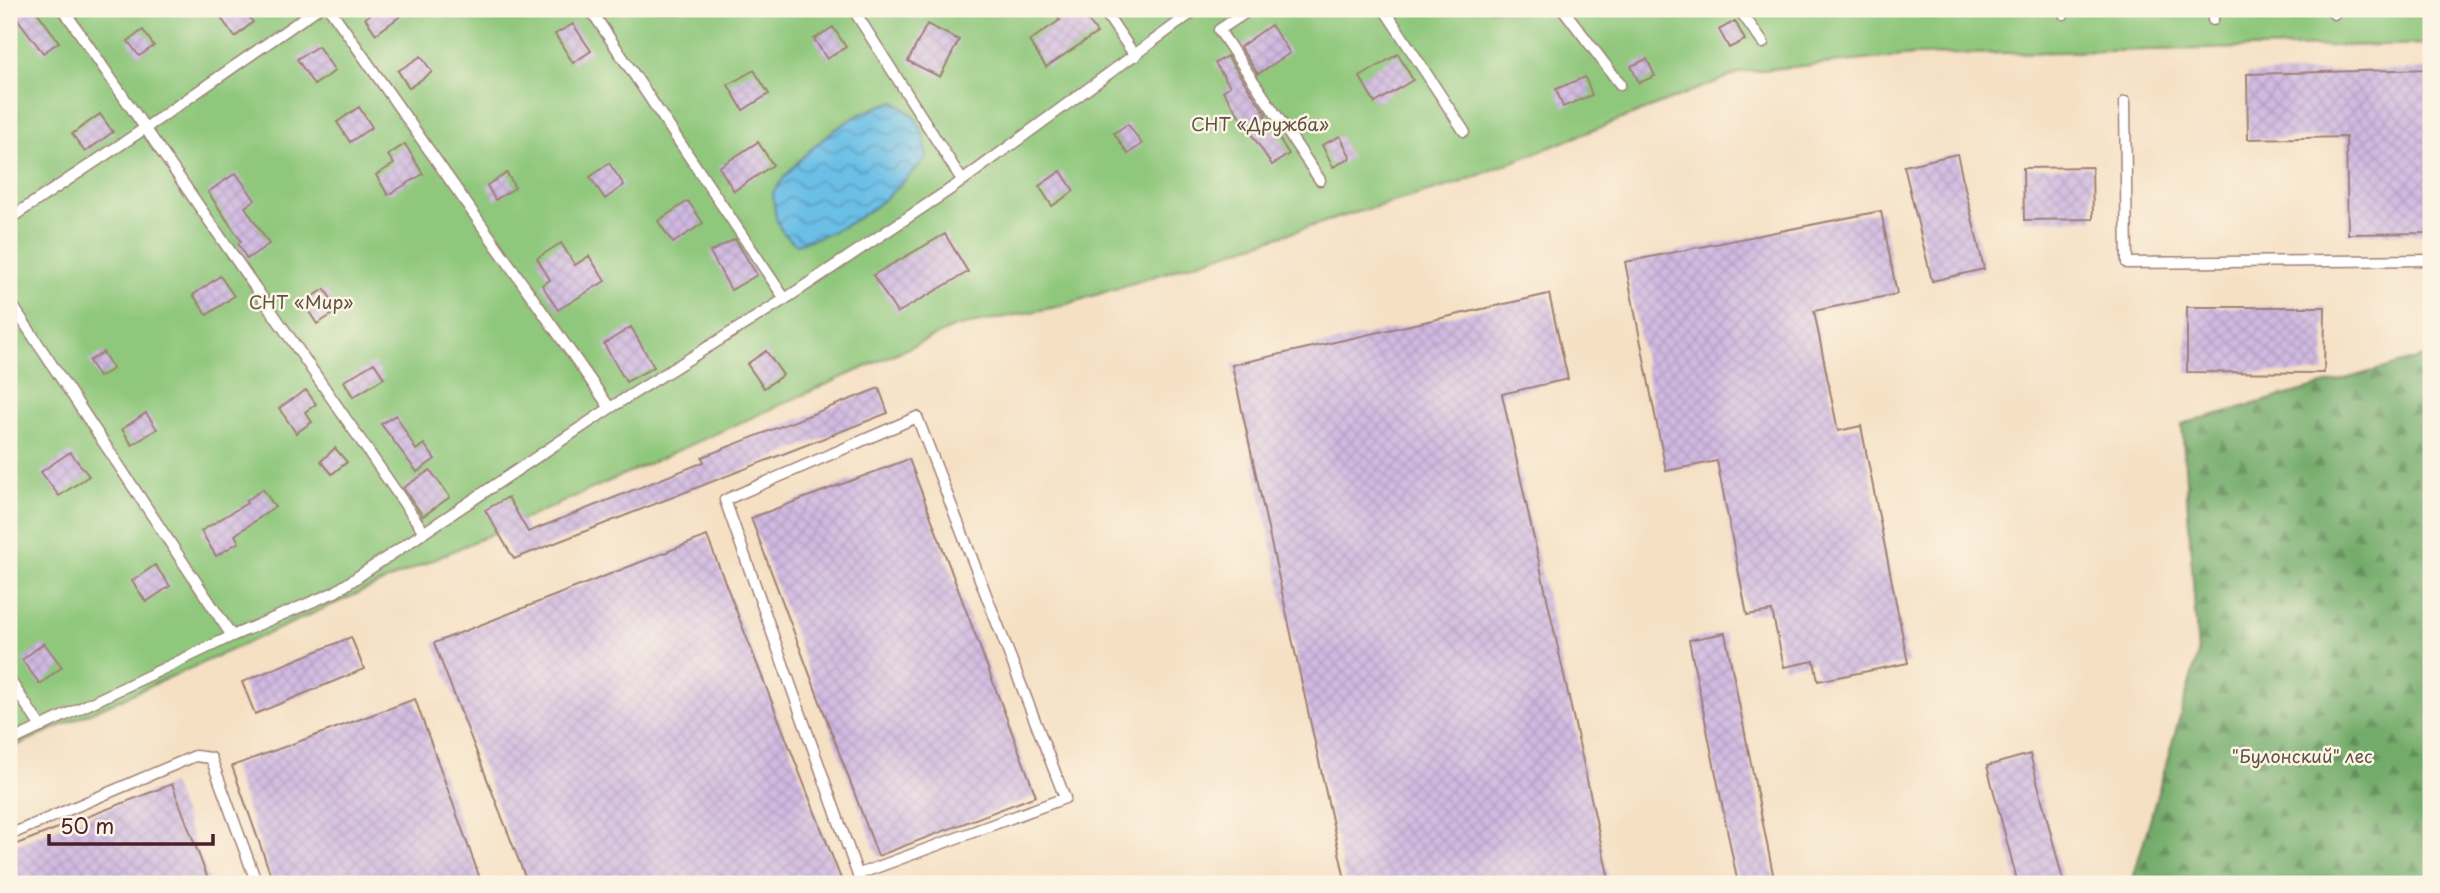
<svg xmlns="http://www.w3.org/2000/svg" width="2440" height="893" viewBox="0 0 2440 893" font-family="'Playpen Sans',sans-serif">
	<defs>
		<pattern id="forest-firs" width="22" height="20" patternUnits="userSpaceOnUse" patternTransform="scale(1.75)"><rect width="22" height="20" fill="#73ac6b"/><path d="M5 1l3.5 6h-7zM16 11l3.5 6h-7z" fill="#608b58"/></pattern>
		<pattern id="water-waves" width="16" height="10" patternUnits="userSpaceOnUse" patternTransform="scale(1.75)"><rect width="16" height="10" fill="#6abfe7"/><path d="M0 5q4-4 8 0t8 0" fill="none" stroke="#599bbb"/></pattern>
		<pattern id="building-cross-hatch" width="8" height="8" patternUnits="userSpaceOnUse" patternTransform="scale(1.75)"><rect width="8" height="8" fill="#d0b9e1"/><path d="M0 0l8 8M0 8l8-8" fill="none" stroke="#b49fc1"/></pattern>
	</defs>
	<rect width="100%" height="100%" fill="#fcf5e5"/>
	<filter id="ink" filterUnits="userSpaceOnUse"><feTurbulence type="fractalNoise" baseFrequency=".0143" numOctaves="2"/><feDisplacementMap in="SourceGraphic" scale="14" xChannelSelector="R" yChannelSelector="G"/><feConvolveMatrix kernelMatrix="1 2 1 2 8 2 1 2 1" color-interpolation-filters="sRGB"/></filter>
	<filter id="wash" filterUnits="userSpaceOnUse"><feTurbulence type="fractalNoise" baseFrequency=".00686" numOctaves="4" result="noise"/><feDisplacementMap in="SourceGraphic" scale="28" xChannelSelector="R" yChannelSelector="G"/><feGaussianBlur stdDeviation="1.57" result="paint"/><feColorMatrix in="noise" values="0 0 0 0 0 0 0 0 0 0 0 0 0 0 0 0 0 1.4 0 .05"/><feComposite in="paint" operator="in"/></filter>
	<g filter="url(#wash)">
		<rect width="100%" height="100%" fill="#f5e0c4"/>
		<!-- forest -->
		<path fill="url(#forest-firs)" stroke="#5e664b" stroke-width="2" d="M 2431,355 L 2431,884 L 2135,884 L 2134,875 L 2198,654 L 2182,424 Z"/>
		<!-- garden -->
		<path fill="#8fc77b" stroke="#6c7353" stroke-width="2" d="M 9,9 L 2431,9 L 2431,44 L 1914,55 L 1741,72 L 1459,183 L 1337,218 L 1061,306 L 955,327 L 9,749 Z"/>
		<!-- water -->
		<path fill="url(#water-waves)" stroke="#5a6f89" stroke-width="2" d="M 894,102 C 920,116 923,128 927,157 C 887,201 854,229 796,244 C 774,229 775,216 773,192 C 802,152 846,113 894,102 Z"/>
		<g id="blocks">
			<!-- building -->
			<path fill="url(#building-cross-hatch)" d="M 10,9 L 35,9 L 59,42 L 43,53 Z
				M 233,9 L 243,9 L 253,22 L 235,37 L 221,18 Z
				M 378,9 L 410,9 L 376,34 L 365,18 Z
				M 1052,9 L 1080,9 L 1097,33 L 1046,67 L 1029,41 L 1060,20 Z
				M 1735,21 L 1745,40 L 1729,48 L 1719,30 Z
				M 573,24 L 591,51 L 573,63 L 555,34 Z
				M 927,24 L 959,40 L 940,77 L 908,61 Z
				M 1271,25 L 1290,53 L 1258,74 L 1240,47 Z
				M 833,27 L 846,47 L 827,59 L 814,39 Z
				M 143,30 L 154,46 L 139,56 L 128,41 Z
				M 318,46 L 335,71 L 314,85 L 297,59 Z
				M 1398,54 L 1413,80 L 1375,103 L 1360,77 Z
				M 421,56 L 432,72 L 409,88 L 398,71 Z
				M 1227,56 L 1266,114 L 1264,115 L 1289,154 L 1272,165 L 1223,91 L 1230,86 L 1215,63 Z
				M 1647,59 L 1655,76 L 1639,83 L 1631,66 Z
				M 2431,69 L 2431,233 L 2348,234 L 2346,137 L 2248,139 L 2247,74 Z
				M 754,70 L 769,94 L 743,110 L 728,85 Z
				M 1585,77 L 1592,95 L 1563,107 L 1556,89 Z
				M 359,107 L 372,127 L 350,142 L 337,122 Z
				M 100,114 L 113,132 L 85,152 L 72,134 Z
				M 1128,124 L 1142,144 L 1128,154 L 1114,133 Z
				M 1340,136 L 1351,158 L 1333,167 L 1322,145 Z
				M 758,142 L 773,165 L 734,191 L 719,167 Z
				M 405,144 L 423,174 L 388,195 L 376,175 L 394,164 L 388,155 Z
				M 1957,154 L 1984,269 L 1932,281 L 1904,166 Z
				M 609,163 L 624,185 L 605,199 L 590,177 Z
				M 2092,167 L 2093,219 L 2024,220 L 2023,168 Z
				M 1061,171 L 1074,191 L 1052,206 L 1039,186 Z
				M 236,173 L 255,200 L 245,207 L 269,244 L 247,259 L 238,244 L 241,241 L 208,192 Z
				M 507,173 L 515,188 L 495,200 L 487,185 Z
				M 688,201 L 703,223 L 673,243 L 658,221 Z
				M 1881,211 L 1897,294 L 1814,311 L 1838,431 L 1861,426 L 1908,663 L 1818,681 L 1814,661 L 1784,667 L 1772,611 L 1747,615 L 1717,461 L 1666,471 L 1625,262 Z
				M 945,234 L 968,272 L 897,313 L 873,275 Z
				M 735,239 L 757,275 L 731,290 L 710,252 Z
				M 561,243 L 575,265 L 589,256 L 605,281 L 558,310 L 542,285 L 550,280 L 537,258 Z
				M 220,276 L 234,296 L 207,315 L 193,295 Z
				M 325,289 L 338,311 L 317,324 L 303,302 Z
				M 1549,294 L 1568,379 L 1502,394 L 1610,884 L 1346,884 L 1232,365 Z
				M 2187,307 L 2325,307 L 2324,373 L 2187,372 Z
				M 631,327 L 654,367 L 626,382 L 604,344 Z
				M 766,351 L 783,375 L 764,388 L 747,364 Z
				M 103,352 L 113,369 L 99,377 L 89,361 Z
				M 374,363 L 384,378 L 353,397 L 344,381 Z
				M 879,388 L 888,413 L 514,559 L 485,510 L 508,497 L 528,532 L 704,462 L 702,457 Z
				M 306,390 L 316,404 L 305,412 L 312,422 L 296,433 L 279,408 Z
				M 146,413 L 157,429 L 132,445 L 122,429 Z
				M 396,415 L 416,450 L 424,444 L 435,459 L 417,472 L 381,424 Z
				M 335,448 L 347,462 L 332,474 L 321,461 Z
				M 70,452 L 89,476 L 59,496 L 41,472 Z
				M 909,459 L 1036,796 L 878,856 L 751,518 Z
				M 430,470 L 450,497 L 423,516 L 403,488 Z
				M 263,489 L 275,507 L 235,535 L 239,542 L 216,556 L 201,531 L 247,503 L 246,501 Z
				M 707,536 L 843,884 L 528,884 L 434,643 Z
				M 155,565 L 170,586 L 146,602 L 132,581 Z
				M 1725,633 L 1774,879 L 1745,884 L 1738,884 L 1689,640 Z
				M 351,637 L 364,669 L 255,714 L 242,682 Z
				M 44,643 L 62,667 L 40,684 L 22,660 Z
				M 415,699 L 482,884 L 274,884 L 232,766 Z
				M 2030,754 L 2064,884 L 2018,884 L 1987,766 Z
				M 172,784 L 210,884 L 18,884 L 9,859 L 9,847 Z"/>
		</g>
	</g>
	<g filter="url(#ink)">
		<use href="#blocks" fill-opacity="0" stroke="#a08078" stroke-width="2"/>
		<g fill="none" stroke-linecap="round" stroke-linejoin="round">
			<!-- service casing -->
			<g stroke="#a08078" stroke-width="13">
				<path id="service" d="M 63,9 L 424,532
					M 330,9 L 610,408
					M 590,9 L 785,299
					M 853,9 L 962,180
					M 1103,9 L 1135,56
					M 1251,9 L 1219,30 L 1320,180
					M 1384,9 L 1464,131
					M 1563,9 L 1620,84
					M 1739,9 L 1763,43
					M 2063,9 L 2064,14
					M 2334,9 L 2334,14
					M 2213,20 L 2213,9
					M 2125,102 L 2127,263 L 2431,260
					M 9,219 L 144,129 L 317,9
					M 9,300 L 232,636
					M 9,679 L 41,727
					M 9,742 L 232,636 L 335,592 L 610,408 L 785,299 L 955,186 L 1197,9
					M 9,835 L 195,756 L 211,758 L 257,884
					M 859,874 L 1065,798 L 917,417 L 725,500 L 861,884"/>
			</g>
			<!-- service -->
			<use href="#service" stroke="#fff" stroke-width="10"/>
		</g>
	</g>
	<g text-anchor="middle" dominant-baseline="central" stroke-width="5" stroke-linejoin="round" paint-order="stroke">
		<!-- park labels -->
		<g font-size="18" fill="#5f5143" stroke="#fcf5e5">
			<text x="1260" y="123">СНТ «Дружба»</text>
			<text x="301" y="301">СНТ «Мир»</text>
			<text x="2302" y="755">"Булонский" лес</text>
		</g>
	</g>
	<!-- margin -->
	<rect width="2440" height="893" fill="none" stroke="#fcf5e5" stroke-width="35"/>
	<!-- scale -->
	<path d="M49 834v10h164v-10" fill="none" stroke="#4a1f2b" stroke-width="3.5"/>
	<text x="60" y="834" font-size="21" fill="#4a1f2b" stroke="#fcf5e5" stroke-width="5" paint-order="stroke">50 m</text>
</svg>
